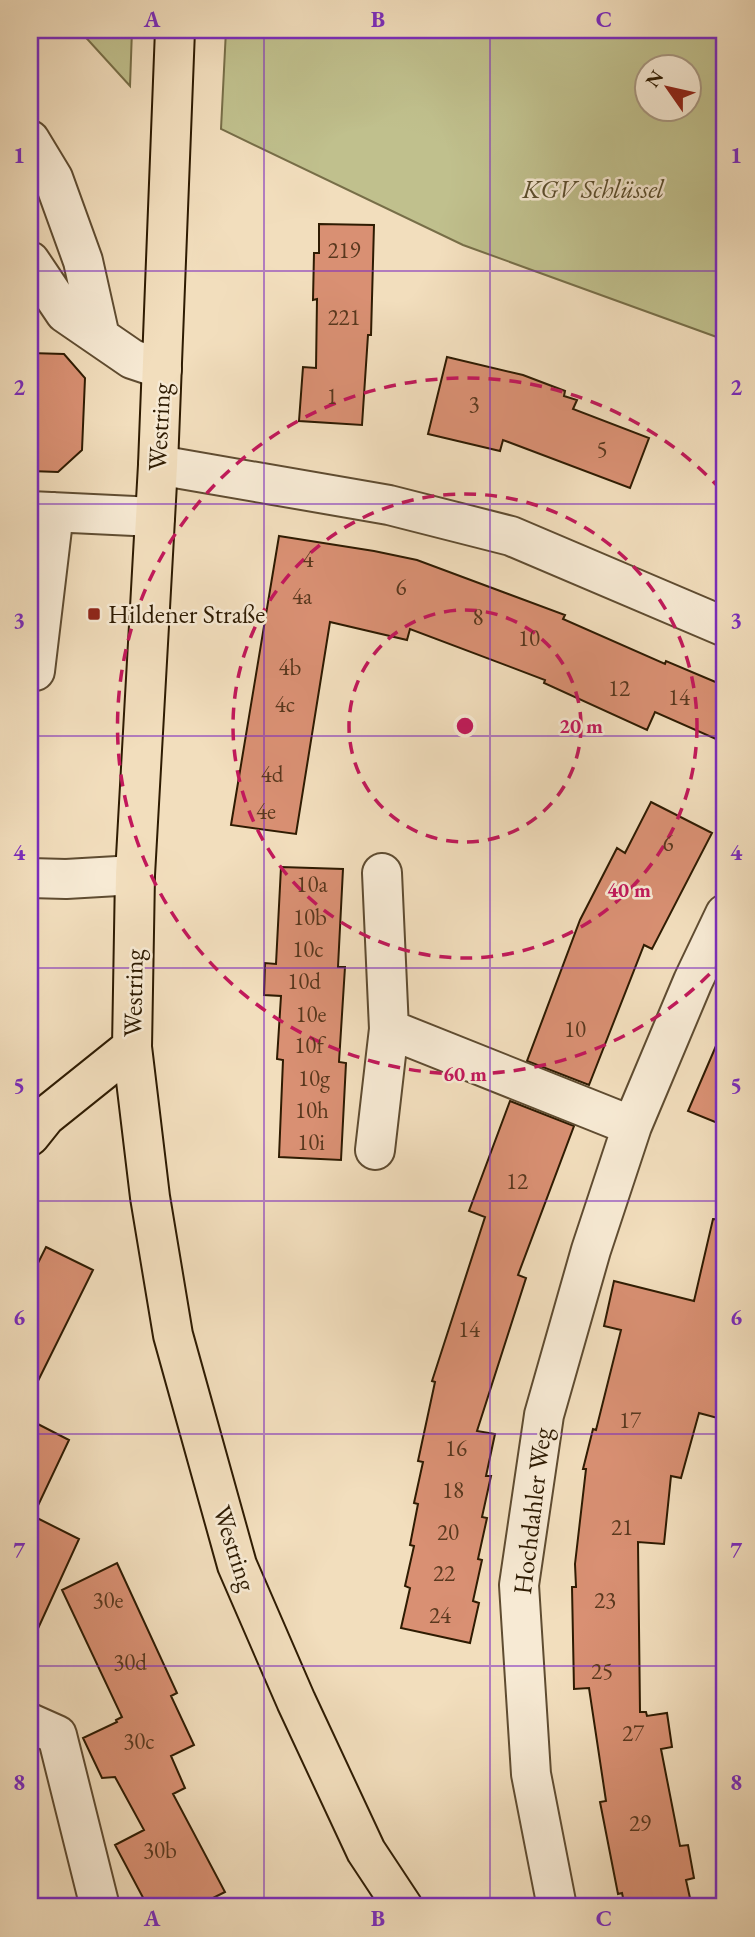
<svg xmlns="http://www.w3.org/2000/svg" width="755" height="1937" viewBox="0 0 755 1937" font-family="'EB Garamond',serif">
	<rect width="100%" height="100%" fill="#f2debd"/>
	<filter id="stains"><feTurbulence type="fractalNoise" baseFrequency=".00286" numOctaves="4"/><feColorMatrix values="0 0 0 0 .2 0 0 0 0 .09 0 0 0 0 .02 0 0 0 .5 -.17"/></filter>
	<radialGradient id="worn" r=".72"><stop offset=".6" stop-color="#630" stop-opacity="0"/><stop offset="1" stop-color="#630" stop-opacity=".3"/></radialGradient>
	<!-- green -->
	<path fill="#c0c08d" stroke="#776e48" stroke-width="2" fill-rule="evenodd" d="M 79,30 L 132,30 L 130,86 Z
		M 226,30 L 725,30 L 725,340 L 463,245 L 221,129 ZM 646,66 L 688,66 L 688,108 L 646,108 Z"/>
	<!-- building -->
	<path fill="#d99073" stroke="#2e1b02" stroke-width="2" d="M 319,224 L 374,225 L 371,335 L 368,335 L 362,425 L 299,421 L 303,367 L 316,368 L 317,299 L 313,300 L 314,253 L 319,253 Z
		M 30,353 L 64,354 L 85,378 L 82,450 L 58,472 L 30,471 Z
		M 447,357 L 523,375 L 565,391 L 564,396 L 577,400 L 573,409 L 649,438 L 630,488 L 503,440 L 500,451 L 428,434 Z
		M 279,536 L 374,551 L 417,560 L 565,615 L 563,619 L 665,664 L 666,661 L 725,686 L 725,743 L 655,712 L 647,730 L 544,683 L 545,680 L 410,629 L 407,640 L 330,622 L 296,834 L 231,825 Z
		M 651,802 L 712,833 L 652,949 L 644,945 L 589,1085 L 527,1061 L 580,920 L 617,848 L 625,853 Z
		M 281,867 L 343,869 L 338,967 L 345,967 L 339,1062 L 346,1063 L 341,1160 L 279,1157 L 283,1060 L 277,1059 L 281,996 L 264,995 L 265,963 L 276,964 Z
		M 725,1025 L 725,1126 L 688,1111 Z
		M 510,1101 L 574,1126 L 518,1275 L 526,1278 L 477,1431 L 495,1434 L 486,1476 L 491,1476 L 482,1517 L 487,1518 L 478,1559 L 482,1560 L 473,1601 L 479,1603 L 470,1643 L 401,1628 L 410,1588 L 405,1586 L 414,1546 L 410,1545 L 418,1504 L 414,1503 L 423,1462 L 418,1461 L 435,1382 L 432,1381 L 485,1217 L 469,1211 Z
		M 713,1219 L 725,1220 L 725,1420 L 699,1413 L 681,1478 L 671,1476 L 664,1544 L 638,1542 L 640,1712 L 646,1712 L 647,1716 L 667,1713 L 672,1747 L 661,1749 L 680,1846 L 688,1845 L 694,1878 L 686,1880 L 692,1907 L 625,1907 L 622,1893 L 618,1894 L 600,1802 L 606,1801 L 589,1688 L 574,1689 L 572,1587 L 576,1587 L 575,1564 L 586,1469 L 583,1469 L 593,1429 L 596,1430 L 621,1330 L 604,1326 L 614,1281 L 694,1301 Z
		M 46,1247 L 93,1270 L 30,1397 L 30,1279 Z
		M 30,1420 L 69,1440 L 33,1516 L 79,1539 L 30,1646 Z
		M 117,1563 L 177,1693 L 171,1696 L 194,1745 L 171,1756 L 185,1788 L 173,1794 L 225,1892 L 195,1907 L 148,1907 L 115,1845 L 144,1830 L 115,1777 L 102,1778 L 83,1738 L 117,1722 L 116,1720 L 122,1717 L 62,1590 Z"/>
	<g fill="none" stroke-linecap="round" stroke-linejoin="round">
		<!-- minor casing -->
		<g stroke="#5f4c31" stroke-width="42">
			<path id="minor" d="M 30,140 L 53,178 L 83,261 L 100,337
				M 30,261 L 65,313 L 132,359 L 162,369
				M 158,465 L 389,505 L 511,536 L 725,627
				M 30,511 L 155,517
				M 35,671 L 54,512
				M 382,873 L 389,1029 L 632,1126
				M 30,878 L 66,879 L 135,875
				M 375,1150 L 389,1029
				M 30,1723 L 57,1735 L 100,1907
				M 557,1907 L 531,1774 L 519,1585 L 544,1415 L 591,1250 L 632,1126 L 693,981 L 725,914"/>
		</g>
		<!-- major casing -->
		<g stroke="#2e1b02" stroke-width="42">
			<path id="major" d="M 175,30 L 158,465 L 135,875 L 132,1047 L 150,1197 L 173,1335 L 237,1565 L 296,1701 L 366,1851 L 403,1907
				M 30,1136 L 46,1116 L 132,1047"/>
		</g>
		<!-- minor -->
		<use href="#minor" stroke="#f7ead4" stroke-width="38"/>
		<!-- major -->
		<use href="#major" stroke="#f2debd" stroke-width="38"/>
	</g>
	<!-- grid -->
	<path fill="none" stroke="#7b2cbf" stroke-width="2" stroke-opacity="0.55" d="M 264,30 L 264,1907M 490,30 L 490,1907M 30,271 L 725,271M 30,504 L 725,504M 30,736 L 725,736M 30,968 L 725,968M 30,1201 L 725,1201M 30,1434 L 725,1434M 30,1666 L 725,1666"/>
	<!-- distance rings -->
	<g fill="none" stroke="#c2185b" stroke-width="3.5" stroke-dasharray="12 9">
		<circle cx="465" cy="726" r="116"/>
		<circle cx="465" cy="726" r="232"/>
		<path d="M724 959A348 348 0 1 1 724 493"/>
	</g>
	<!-- markers -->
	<rect fill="#8f2418" stroke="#f7ead4" stroke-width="2.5" x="87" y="607" width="14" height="14" rx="3.5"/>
	<g text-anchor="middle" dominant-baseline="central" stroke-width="5" stroke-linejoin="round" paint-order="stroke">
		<!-- number labels -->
		<g font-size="23" fill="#59381e">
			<text x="344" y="250">219</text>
			<text x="344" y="317">221</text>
			<text x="332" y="396">1</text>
			<text x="474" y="404">3</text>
			<text x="602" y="449">5</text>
			<text x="308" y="559">4</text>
			<text x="401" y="587">6</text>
			<text x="302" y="596">4a</text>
			<text x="478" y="617">8</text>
			<text x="529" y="638">10</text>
			<text x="290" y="667">4b</text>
			<text x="619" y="688">12</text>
			<text x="679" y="697">14</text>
			<text x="285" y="704">4c</text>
			<text x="272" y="774">4d</text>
			<text x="266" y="811">4e</text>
			<text x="668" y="843">6</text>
			<text x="312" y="884">10a</text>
			<text x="310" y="917">10b</text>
			<text x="308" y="949">10c</text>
			<text x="304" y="981">10d</text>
			<text x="311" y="1014">10e</text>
			<text x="575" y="1029">10</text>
			<text x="309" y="1045">10f</text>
			<text x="314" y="1078">10g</text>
			<text x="312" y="1110">10h</text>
			<text x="311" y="1142">10i</text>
			<text x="517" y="1181">12</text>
			<text x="469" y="1329">14</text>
			<text x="630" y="1420">17</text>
			<text x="456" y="1448">16</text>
			<text x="453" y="1490">18</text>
			<text x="622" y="1527">21</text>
			<text x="448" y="1532">20</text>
			<text x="444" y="1573">22</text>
			<text x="108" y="1600">30e</text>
			<text x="605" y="1600">23</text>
			<text x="440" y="1615">24</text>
			<text x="130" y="1662">30d</text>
			<text x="602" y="1671">25</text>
			<text x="633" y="1733">27</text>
			<text x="139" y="1741">30c</text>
			<text x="640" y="1823">29</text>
			<text x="160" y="1850">30b</text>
		</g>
		<!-- park labels -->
		<g font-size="26" font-style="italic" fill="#5a4d2c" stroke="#f7ead4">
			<text x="593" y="189">KGV Schlüssel</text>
		</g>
		<!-- street labels -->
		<g font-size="26" fill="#2e1b02" stroke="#f7ead4">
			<text transform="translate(159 427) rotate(-87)">Westring</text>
			<text transform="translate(133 993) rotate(-89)">Westring</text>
			<text transform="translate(532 1511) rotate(-83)">Hochdahler Weg</text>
			<text transform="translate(235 1548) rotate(72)">Westring</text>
		</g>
		<!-- poi labels -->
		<g font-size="26" fill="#2e1b02" stroke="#f7ead4" text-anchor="start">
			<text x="108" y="614">Hildener Straße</text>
		</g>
	</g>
	<circle cx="465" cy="726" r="10" fill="#c2185b" stroke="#f7ead4" stroke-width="3.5"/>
	<g font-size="21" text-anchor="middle" font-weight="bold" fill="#c2185b" stroke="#f7ead4" stroke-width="5" stroke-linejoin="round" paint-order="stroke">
		<text x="581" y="733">20 m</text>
		<text x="629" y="897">40 m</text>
		<text x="465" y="1081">60 m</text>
	</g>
	<!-- margin -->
	<rect width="755" height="1937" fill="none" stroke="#f2debd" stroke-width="77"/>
	<!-- north arrow -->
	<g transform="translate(668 88) rotate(304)"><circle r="33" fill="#f7ead4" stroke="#a79780" stroke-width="2"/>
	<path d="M0-5L12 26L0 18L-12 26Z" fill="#8f2418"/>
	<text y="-10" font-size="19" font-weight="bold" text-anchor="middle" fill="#2e1b02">N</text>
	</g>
	<rect x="38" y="38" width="678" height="1860" fill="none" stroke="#7b2cbf" stroke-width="2.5"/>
	<g font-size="23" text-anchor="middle" font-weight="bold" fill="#7b2cbf">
		<text x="152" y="27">A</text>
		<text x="378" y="27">B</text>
		<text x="604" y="27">C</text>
		<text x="19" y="163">1</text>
		<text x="736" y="163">1</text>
		<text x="19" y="395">2</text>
		<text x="736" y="395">2</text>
		<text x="19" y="628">3</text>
		<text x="736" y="628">3</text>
		<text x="19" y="860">4</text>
		<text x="736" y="860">4</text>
		<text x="19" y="1093">5</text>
		<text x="736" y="1093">5</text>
		<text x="19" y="1325">6</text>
		<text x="736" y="1325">6</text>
		<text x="19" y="1558">7</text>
		<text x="736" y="1558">7</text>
		<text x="19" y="1790">8</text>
		<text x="736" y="1790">8</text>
		<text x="152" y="1926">A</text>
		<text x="378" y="1926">B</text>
		<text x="604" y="1926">C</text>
	</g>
	<rect width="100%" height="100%" filter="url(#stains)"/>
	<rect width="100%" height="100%" fill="url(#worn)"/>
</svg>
